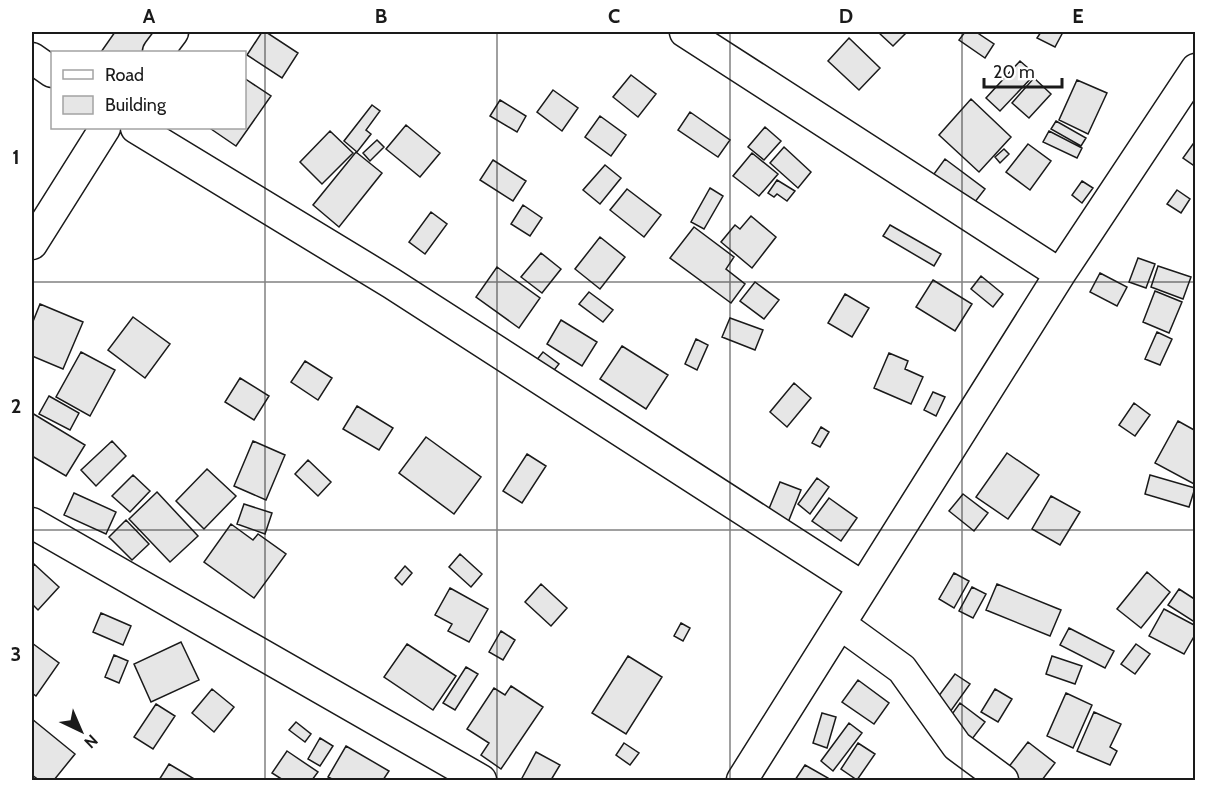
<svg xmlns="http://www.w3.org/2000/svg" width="1227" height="812" viewBox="0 0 1227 812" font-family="Cabin,sans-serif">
	<rect width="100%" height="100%" fill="#fff"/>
	<!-- building -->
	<path fill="#e6e6e6" stroke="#1a1a1a" stroke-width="1.5" d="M 115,32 L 159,32 L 145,52 L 101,52 Z
		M 262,32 L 266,32 L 298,53 L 282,78 L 247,55 Z
		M 878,32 L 907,32 L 893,46 Z
		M 965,32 L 976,32 L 994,44 L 985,58 L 959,40 Z
		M 1041,32 L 1063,32 L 1055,47 L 1037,38 Z
		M 849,38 L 880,68 L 859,90 L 828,61 Z
		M 1020,61 L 1035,74 L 1000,111 L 986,98 Z
		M 631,75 L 656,94 L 638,117 L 613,97 Z
		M 244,78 L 271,96 L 236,146 L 211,129 L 212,128 L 244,128 Z
		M 1034,78 L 1051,94 L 1029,118 L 1012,103 Z
		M 1077,80 L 1107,93 L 1088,134 L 1059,120 Z
		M 553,90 L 578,108 L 562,131 L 537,112 Z
		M 971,99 L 1011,137 L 979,172 L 939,135 Z
		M 500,100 L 526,116 L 517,132 L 490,116 Z
		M 372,105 L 380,111 L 366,130 L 371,134 L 357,152 L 344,141 Z
		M 690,112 L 730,140 L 718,157 L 678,130 Z
		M 600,116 L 626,135 L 611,156 L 585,137 Z
		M 1056,121 L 1086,138 L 1081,146 L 1051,129 Z
		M 406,125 L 440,153 L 420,177 L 386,149 Z
		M 765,127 L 781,141 L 764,160 L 748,147 Z
		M 330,131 L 353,153 L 322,184 L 300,162 Z
		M 1049,131 L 1082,148 L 1077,158 L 1043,142 Z
		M 377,140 L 384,147 L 370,161 L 363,153 Z
		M 1028,144 L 1051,161 L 1030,190 L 1006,172 Z
		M 1193,144 L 1196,146 L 1196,167 L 1183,158 Z
		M 784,147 L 811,172 L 798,188 L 770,163 Z
		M 1004,149 L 1009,154 L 1000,163 L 995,157 Z
		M 356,152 L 382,173 L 339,227 L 313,205 Z
		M 752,153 L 778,174 L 759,196 L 733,176 Z
		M 945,159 L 985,189 L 971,207 L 931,178 Z
		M 493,160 L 526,181 L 513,201 L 480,180 Z
		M 605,165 L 621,178 L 600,204 L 583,190 Z
		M 777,180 L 795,191 L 787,201 L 777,194 L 774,197 L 768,193 Z
		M 1082,181 L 1093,188 L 1082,203 L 1072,195 Z
		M 710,188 L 723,196 L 704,229 L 691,222 Z
		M 627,189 L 661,215 L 644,237 L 610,210 Z
		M 1177,190 L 1190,199 L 1181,213 L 1167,204 Z
		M 523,205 L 542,218 L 530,236 L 511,224 Z
		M 431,212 L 447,224 L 425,254 L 409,242 Z
		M 751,216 L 776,237 L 752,268 L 721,242 L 735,225 L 740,229 Z
		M 890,225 L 941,254 L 934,266 L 883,236 Z
		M 694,227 L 734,257 L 726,269 L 745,284 L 731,303 L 670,258 Z
		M 600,237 L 625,257 L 600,289 L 575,269 Z
		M 541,253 L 561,269 L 542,293 L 521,277 Z
		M 1138,258 L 1155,264 L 1146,288 L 1129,282 Z
		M 1158,266 L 1191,277 L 1183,299 L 1151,287 Z
		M 497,267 L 540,298 L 519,328 L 476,297 Z
		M 1100,273 L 1127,287 L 1117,306 L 1090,292 Z
		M 981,276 L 1003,294 L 993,307 L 971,289 Z
		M 933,280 L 972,304 L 955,331 L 916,307 Z
		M 755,282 L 779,300 L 764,319 L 740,301 Z
		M 1155,291 L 1182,302 L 1169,333 L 1143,322 Z
		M 589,292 L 613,310 L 603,322 L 579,304 Z
		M 845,294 L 869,308 L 852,337 L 828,323 Z
		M 40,304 L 83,322 L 63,369 L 32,356 L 32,324 Z
		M 133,317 L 170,344 L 145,378 L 108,350 Z
		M 730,318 L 763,330 L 755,350 L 722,337 Z
		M 561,320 L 597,342 L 582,366 L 547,344 Z
		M 1157,332 L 1172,339 L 1160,365 L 1145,359 Z
		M 696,339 L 708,345 L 697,370 L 685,364 Z
		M 622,346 L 668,375 L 646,409 L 600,379 Z
		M 81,352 L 115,370 L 90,416 L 56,397 Z
		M 543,352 L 559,364 L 551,374 L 535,362 Z
		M 889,353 L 908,361 L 905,369 L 923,377 L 911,404 L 874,388 Z
		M 305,361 L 332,378 L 318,400 L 291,382 Z
		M 240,378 L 269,396 L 254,420 L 225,402 Z
		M 794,383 L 811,398 L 787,427 L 770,412 Z
		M 933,392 L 945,397 L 936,416 L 924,410 Z
		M 49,396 L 79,413 L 70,430 L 39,414 Z
		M 1134,403 L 1150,415 L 1135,436 L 1119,425 Z
		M 357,406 L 393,428 L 379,450 L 343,429 Z
		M 32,413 L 85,445 L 66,476 L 32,456 Z
		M 1178,421 L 1196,431 L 1196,485 L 1155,463 Z
		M 821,427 L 829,432 L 820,447 L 812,443 Z
		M 426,437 L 481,477 L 454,514 L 399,473 Z
		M 112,441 L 126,456 L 96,486 L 81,470 Z
		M 253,441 L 285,455 L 266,500 L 234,486 Z
		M 1007,453 L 1039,475 L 1008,519 L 976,497 Z
		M 527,454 L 546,466 L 522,503 L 503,491 Z
		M 308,460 L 331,482 L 318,496 L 295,474 Z
		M 207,469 L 236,496 L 204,529 L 176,501 Z
		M 133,475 L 150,491 L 130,512 L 112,496 Z
		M 1150,475 L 1195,488 L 1189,507 L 1145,494 Z
		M 817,478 L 829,487 L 810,514 L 798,504 Z
		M 780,482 L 801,490 L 787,525 L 766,516 Z
		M 157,492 L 198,536 L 170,562 L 129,519 Z
		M 74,493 L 116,512 L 106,534 L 64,515 Z
		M 963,494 L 988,513 L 974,531 L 949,511 Z
		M 1051,496 L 1080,512 L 1060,545 L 1032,529 Z
		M 829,498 L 857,518 L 841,541 L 812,521 Z
		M 244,504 L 272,513 L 265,534 L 237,524 Z
		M 126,520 L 149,544 L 132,560 L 109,537 Z
		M 231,524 L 253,540 L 258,534 L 286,554 L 254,598 L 204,562 Z
		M 460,554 L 482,574 L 471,587 L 449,567 Z
		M 34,564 L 59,587 L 38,610 L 32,604 L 32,567 Z
		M 405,566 L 412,573 L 402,585 L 395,578 Z
		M 1147,572 L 1170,592 L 1141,628 L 1117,609 Z
		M 954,573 L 969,581 L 954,608 L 939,599 Z
		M 541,584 L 567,608 L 551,626 L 525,602 Z
		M 997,584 L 1061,610 L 1050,636 L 986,610 Z
		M 972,587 L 986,594 L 973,618 L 959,611 Z
		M 450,588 L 488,609 L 469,642 L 448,631 L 452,624 L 435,615 Z
		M 1179,589 L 1196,600 L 1196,623 L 1168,605 Z
		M 1164,609 L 1196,626 L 1196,633 L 1184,654 L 1149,636 Z
		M 101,613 L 131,626 L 123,645 L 93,632 Z
		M 681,623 L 690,628 L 683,641 L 674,636 Z
		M 1069,628 L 1114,651 L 1105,668 L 1060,645 Z
		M 501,631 L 515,640 L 503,660 L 489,652 Z
		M 181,642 L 199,680 L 151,702 L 134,664 Z
		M 32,643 L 59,663 L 36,696 L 32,693 Z
		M 407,644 L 456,676 L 433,710 L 384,677 Z
		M 1136,644 L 1150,654 L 1135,674 L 1121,664 Z
		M 114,655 L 128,661 L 119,683 L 105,677 Z
		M 628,656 L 662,677 L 626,734 L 592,713 Z
		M 1052,656 L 1082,666 L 1075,684 L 1046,674 Z
		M 466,667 L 478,674 L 455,710 L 443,703 Z
		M 955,674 L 970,684 L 950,712 L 935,701 Z
		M 858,680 L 889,703 L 874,724 L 842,702 Z
		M 511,686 L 543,707 L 501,769 L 481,755 L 489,743 L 467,729 L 494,688 L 505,695 Z
		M 212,689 L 234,707 L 214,732 L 192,713 Z
		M 995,689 L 1012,699 L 998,722 L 981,712 Z
		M 1066,693 L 1092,705 L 1073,748 L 1047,736 Z
		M 960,703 L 985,722 L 972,739 L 947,721 Z
		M 156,704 L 175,716 L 153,749 L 134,737 Z
		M 1094,712 L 1121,724 L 1110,747 L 1117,751 L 1110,765 L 1077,751 Z
		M 822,713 L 836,717 L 827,748 L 813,743 Z
		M 32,719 L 75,754 L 54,780 L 39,780 L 32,775 Z
		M 296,722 L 311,734 L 305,742 L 289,730 Z
		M 849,723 L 862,733 L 833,771 L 821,761 Z
		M 320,738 L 333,746 L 320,766 L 308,759 Z
		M 1028,742 L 1055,763 L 1042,780 L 1013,780 L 1004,773 Z
		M 624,743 L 639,753 L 630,765 L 616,755 Z
		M 858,743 L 875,754 L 857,780 L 841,769 Z
		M 346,746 L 389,771 L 383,780 L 334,780 L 328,777 Z
		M 287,751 L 318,772 L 312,780 L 283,780 L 272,773 Z
		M 536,752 L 560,765 L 551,780 L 521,780 Z
		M 169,764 L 196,780 L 159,780 Z
		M 805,765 L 828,778 L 827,780 L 795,780 Z"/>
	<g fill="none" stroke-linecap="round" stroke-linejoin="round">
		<!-- minor casing -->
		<g stroke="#1a1a1a" stroke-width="33">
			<path id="minor" d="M 685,32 L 1060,274
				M 158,52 L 173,32
				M 32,58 L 52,72
				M 136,128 L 391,283 L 863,587
				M 32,244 L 105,128
				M 32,523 L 481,780
				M 840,624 L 902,669 L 957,746 L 1003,780
				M 742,780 L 1060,274 L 1196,69"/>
		</g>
		<!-- minor -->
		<use href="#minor" stroke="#fff" stroke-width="30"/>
	</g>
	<!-- grid -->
	<path fill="none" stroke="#1a1a1a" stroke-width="1.5" stroke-opacity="0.55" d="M 265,32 L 265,780M 497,32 L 497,780M 730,32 L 730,780M 962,32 L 962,780M 32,282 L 1196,282M 32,530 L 1196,530"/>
	<!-- border -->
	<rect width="1227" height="812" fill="none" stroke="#ffffff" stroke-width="66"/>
	<!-- legend -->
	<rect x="51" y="51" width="195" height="78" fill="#ffffff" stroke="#a3a3a3" stroke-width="1.5"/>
	<rect x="63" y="70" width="30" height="9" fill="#ffffff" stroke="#a3a3a3" stroke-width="1.5"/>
	<text x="105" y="81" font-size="18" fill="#1a1a1a">Road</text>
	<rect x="63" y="96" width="30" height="18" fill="#e6e6e6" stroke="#a3a3a3" stroke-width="1.5"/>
	<text x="105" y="111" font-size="18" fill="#1a1a1a">Building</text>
	<!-- north arrow -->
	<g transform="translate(81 731) rotate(136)" stroke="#ffffff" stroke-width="4.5" paint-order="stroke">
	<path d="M0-4.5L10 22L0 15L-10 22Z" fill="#1a1a1a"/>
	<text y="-9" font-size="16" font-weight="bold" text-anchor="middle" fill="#1a1a1a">N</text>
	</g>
	<!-- scale -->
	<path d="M984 78v9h78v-9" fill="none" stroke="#1a1a1a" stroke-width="3"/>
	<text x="993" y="78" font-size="18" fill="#1a1a1a" stroke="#ffffff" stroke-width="4.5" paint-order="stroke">20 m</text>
	<rect x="33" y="33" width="1161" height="746" fill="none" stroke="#1a1a1a" stroke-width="2"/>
	<g font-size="20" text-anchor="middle" font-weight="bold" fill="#1a1a1a">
		<text x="149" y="23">A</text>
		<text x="381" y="23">B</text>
		<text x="614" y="23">C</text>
		<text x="846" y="23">D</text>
		<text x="1078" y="23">E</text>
		<text x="16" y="164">1</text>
		<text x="16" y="413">2</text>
		<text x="16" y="661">3</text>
	</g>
</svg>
